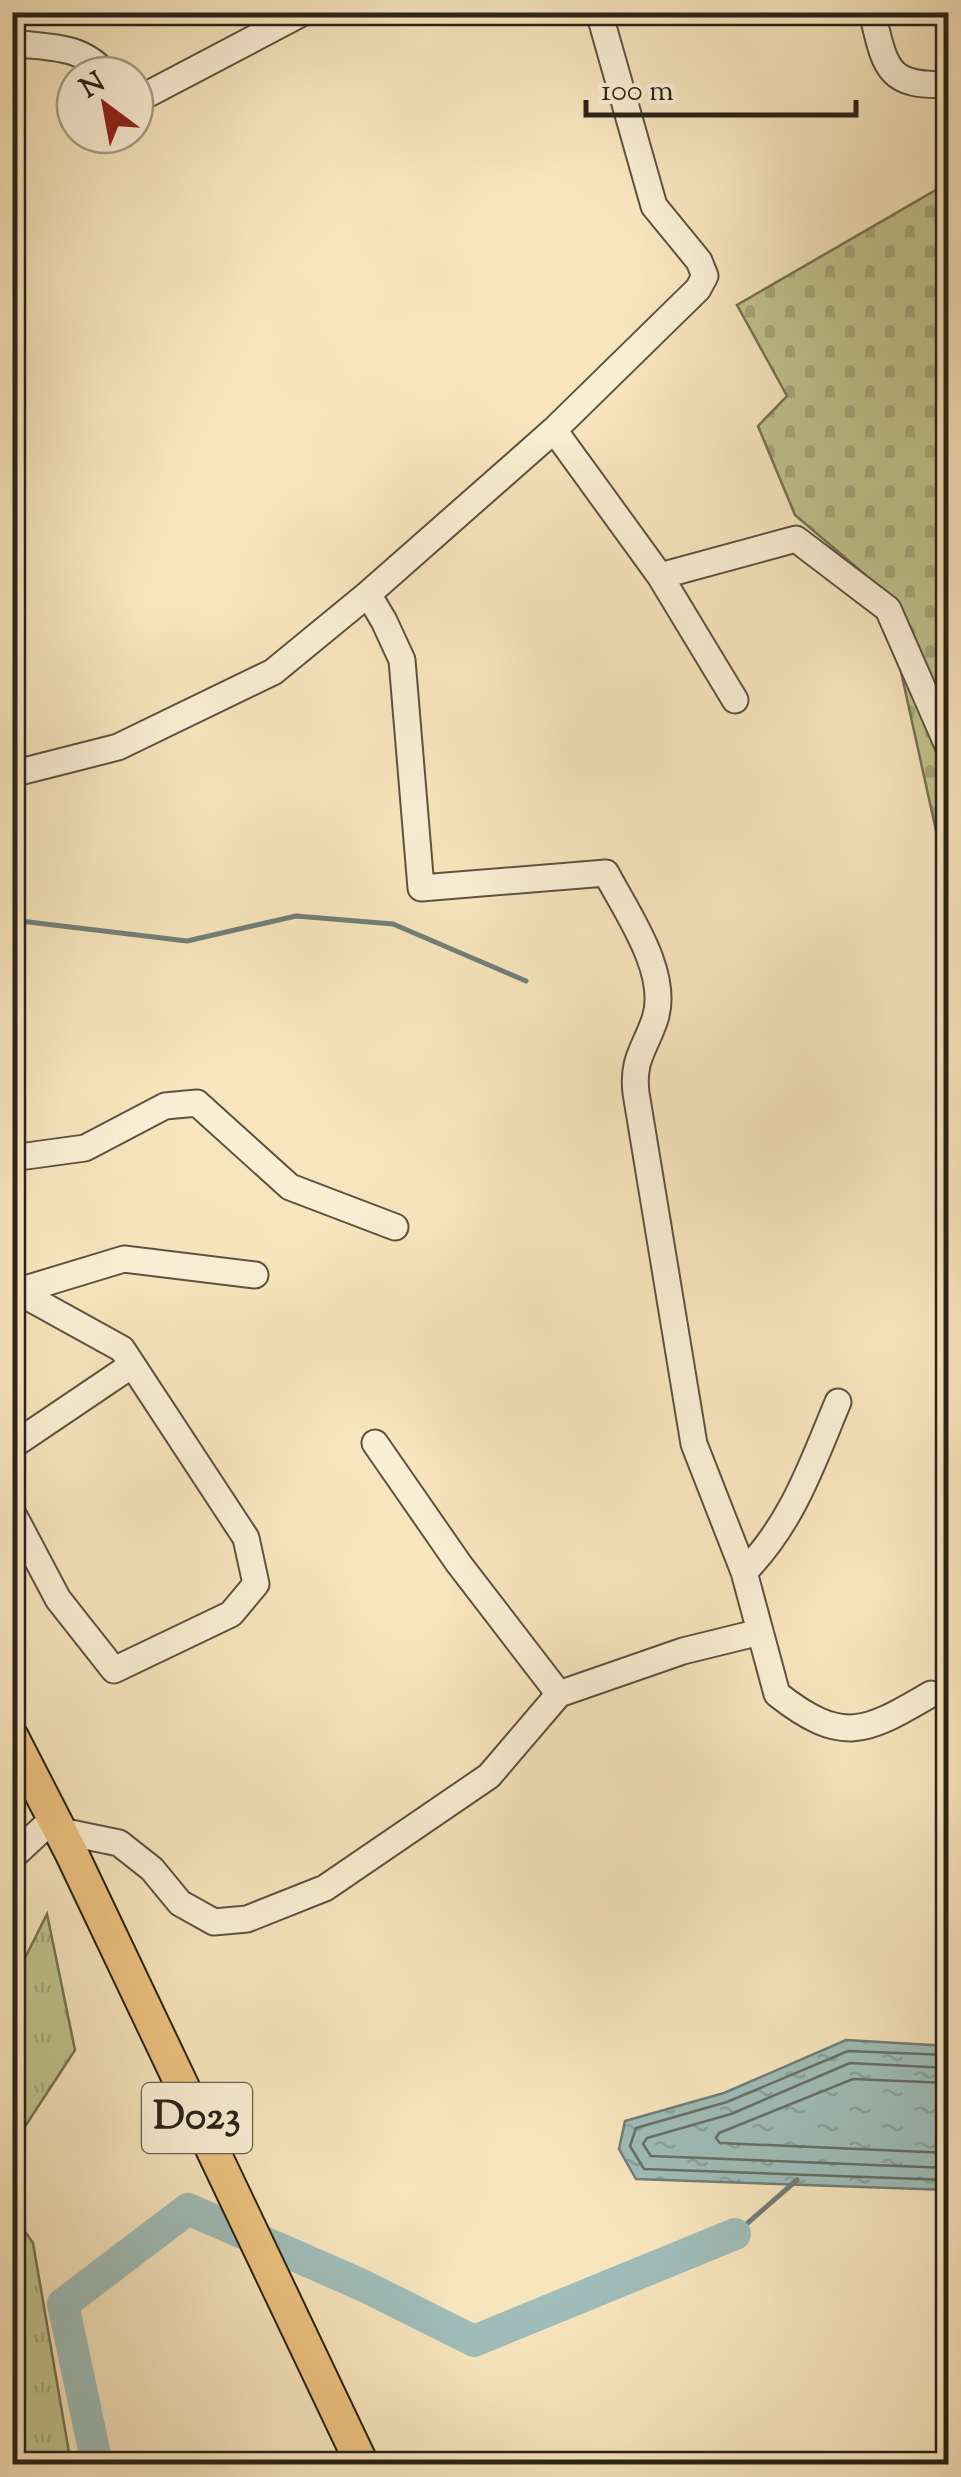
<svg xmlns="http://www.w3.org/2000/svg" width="961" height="2477" viewBox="0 0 961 2477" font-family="'Sorts Mill Goudy',serif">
	<defs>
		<pattern id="grass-tufts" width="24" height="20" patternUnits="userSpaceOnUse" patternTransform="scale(2.5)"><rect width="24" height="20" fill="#c1c38e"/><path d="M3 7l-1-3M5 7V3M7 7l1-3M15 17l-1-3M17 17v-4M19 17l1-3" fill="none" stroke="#a6a77a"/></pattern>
		<pattern id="cemetery-stones" width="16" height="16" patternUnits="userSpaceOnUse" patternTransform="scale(2.5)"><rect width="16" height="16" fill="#c1c38e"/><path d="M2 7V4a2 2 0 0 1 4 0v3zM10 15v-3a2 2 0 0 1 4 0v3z" fill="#a6a77a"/></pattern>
		<pattern id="water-ripples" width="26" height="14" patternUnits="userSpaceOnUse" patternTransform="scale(2.5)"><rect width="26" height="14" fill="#9fbdb9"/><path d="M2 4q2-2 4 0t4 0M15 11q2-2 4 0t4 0" fill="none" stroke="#89a29e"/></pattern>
	</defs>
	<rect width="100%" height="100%" fill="#f7e5bd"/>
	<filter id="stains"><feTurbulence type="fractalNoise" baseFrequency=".002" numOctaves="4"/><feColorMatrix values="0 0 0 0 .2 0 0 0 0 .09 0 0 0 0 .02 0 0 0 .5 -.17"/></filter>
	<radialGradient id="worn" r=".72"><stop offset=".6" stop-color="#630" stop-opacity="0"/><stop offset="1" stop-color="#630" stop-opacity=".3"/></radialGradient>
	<!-- grass -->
	<path fill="url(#grass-tufts)" stroke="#767252" stroke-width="2.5" d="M 47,1914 L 75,2050 L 13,2145 L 13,1982 Z
		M 12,2213 L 33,2243 L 71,2464 L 13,2464 Z"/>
	<!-- cemetery -->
	<path fill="url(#cemetery-stones)" stroke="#767252" stroke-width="2.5" d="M 948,183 L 948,885 L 883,590 L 795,515 L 758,426 L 787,396 L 737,305 Z"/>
	<!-- water -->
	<path fill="url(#water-ripples)" stroke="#717f78" stroke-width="2.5" d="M 846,2040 L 948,2046 L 948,2190 L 636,2179 L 619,2149 L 625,2121 L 724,2093 Z"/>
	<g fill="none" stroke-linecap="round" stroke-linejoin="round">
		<!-- shore -->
		<path stroke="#657068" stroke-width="2.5" d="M 948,2055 L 848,2051 L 727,2102 L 636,2128 L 630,2146 L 644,2169 L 948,2180
			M 948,2068 L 850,2063 L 731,2114 L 647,2138 L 643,2144 L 651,2156 L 948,2168
			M 948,2083 L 853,2079 L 719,2133 L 716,2138 L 720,2143 L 948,2153"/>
		<!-- stream -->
		<path stroke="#717f78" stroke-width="5" d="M 12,920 L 187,941 L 296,916 L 393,924 L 526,981
			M 735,2234 L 797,2180"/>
		<!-- river -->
		<path stroke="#9fbdb9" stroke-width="32" d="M 97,2464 L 63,2304 L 188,2209 L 362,2285 L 474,2341 L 735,2234"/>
		<!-- minor casing -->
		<g stroke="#5e5340" stroke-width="29">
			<path id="minor" d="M 872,12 C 885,66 886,88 948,84
				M 12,43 C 50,48 81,44 107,75
				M 135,101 L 304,12
				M 554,430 L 660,576 L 735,700
				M 660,576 L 796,539 L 888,609 L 948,746
				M 368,594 L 384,621 L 402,660 L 421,888 L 606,873 C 627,913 670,973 655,1019 C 645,1049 632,1059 636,1093 L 694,1444 L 744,1572 L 777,1694 C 842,1745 865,1733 931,1694
				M 12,774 L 118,747 L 273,672 L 368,594 L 554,430 L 698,289 L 705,276 L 699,261 L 654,206 L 599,12
				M 12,1158 L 85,1148 L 165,1106 L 197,1103 L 290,1187 L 395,1227
				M 12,1293 L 124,1259 L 255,1275
				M 375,1443 L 459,1564 L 559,1694
				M 12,1446 L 132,1365
				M 12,1512 L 58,1599 L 114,1670 L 231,1614 L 256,1584 L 246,1538 L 122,1349 L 17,1291
				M 744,1572 C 792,1524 812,1464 838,1402
				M 61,1831 L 119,1843 L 152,1869 L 180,1903 L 214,1922 L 247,1919 L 325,1888 L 489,1776 L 559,1694 L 683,1651 L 760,1632
				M 12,1857 L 54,1818"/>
		</g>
		<!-- major casing -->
		<g stroke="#2b2217" stroke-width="36">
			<path id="major" d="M 12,1737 L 71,1852 L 362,2464"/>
		</g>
		<!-- minor -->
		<use href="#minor" stroke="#faeed4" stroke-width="25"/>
		<!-- major -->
		<use href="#major" stroke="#ecc27e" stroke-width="32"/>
	</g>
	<g text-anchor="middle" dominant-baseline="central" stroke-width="8" stroke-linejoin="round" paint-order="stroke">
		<!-- shield labels -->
		<rect fill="#faeed4" stroke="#695f50" stroke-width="2.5" x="142" y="2083" width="110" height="70" rx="8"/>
		<g font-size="40" font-weight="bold" fill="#2b2217">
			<text x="197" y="2118">D023</text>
		</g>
	</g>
	<!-- margin -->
	<rect width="961" height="2477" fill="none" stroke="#f7e5bd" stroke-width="50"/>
	<rect x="15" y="15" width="931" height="2447" fill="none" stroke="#2b2217" stroke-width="5"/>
	<rect x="25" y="25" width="911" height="2427" fill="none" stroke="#2b2217" stroke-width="2.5"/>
	<!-- north arrow -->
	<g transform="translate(105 105) rotate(328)"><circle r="48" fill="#faeed4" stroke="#a79c88" stroke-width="2.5"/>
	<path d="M0-8L18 38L0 25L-18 38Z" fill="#8f2418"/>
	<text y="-15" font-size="28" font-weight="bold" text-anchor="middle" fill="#2b2217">N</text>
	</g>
	<!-- scale -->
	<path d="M586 100v15h270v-15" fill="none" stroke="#2b2217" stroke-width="5"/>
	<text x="601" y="100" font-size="30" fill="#2b2217" stroke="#faeed4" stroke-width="8" paint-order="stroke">100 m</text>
	<rect width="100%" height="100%" filter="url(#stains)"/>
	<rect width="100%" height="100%" fill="url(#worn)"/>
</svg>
